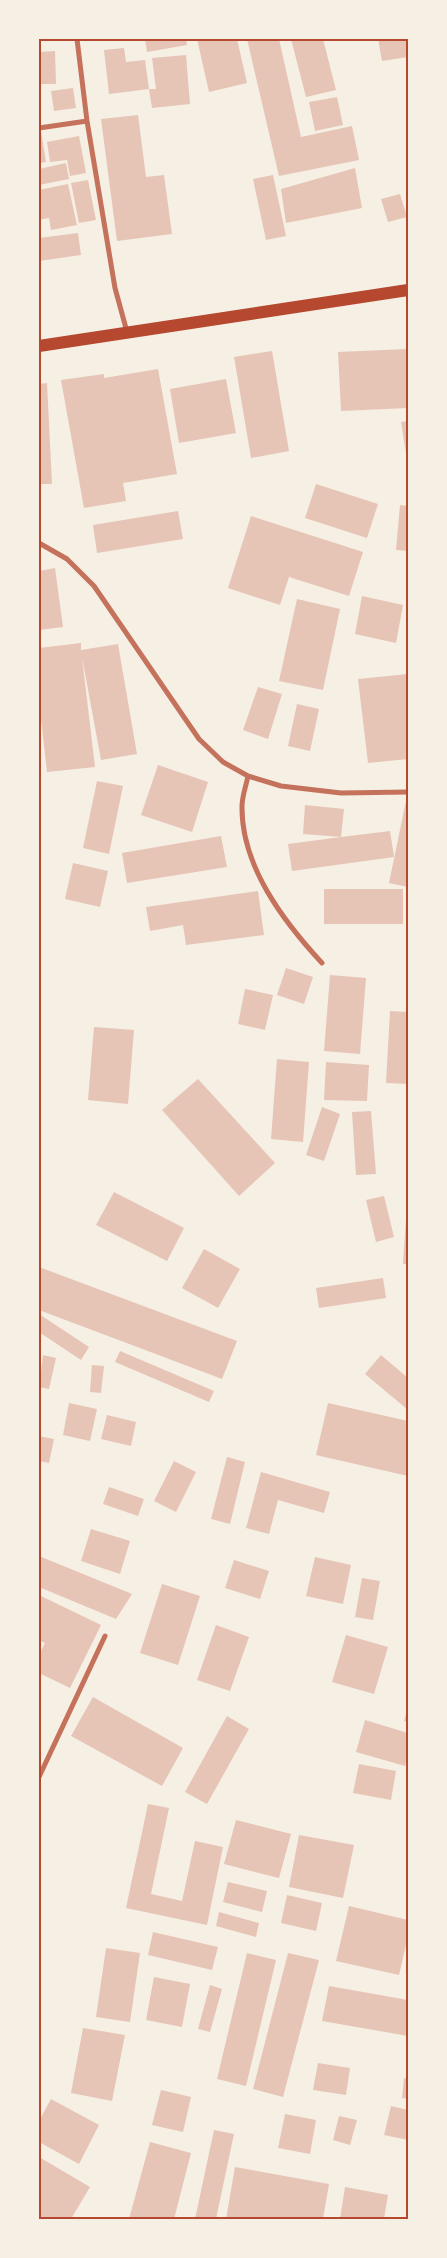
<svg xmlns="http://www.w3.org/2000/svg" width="447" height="2258" viewBox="0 0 447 2258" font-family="Overpass,sans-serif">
	<rect width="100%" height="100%" fill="#f6efe4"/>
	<!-- building -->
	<path fill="#e6c5b7" d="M 145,39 L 186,39 L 187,45 L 147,52 Z
		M 197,39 L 237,39 L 247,83 L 209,92 Z
		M 247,39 L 279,39 L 301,137 L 352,126 L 359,160 L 279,176 Z
		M 291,39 L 323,39 L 336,90 L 306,97 Z
		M 378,39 L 408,39 L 408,57 L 382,61 Z
		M 124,48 L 126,62 L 145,60 L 149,89 L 109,94 L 104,50 Z
		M 55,51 L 56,84 L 39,84 L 39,52 Z
		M 186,55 L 190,104 L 152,108 L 149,89 L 156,89 L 152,58 Z
		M 73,88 L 76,108 L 54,111 L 51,91 Z
		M 337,97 L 343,125 L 315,131 L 309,102 Z
		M 138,115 L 146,177 L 164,175 L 172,234 L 117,241 L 101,119 Z
		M 41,131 L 46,162 L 39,163 L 39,132 Z
		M 79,136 L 86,173 L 70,176 L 67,160 L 50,162 L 47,142 Z
		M 66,163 L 69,179 L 39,185 L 39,169 Z
		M 355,168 L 362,208 L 286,223 L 281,189 Z
		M 273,175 L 286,236 L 266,240 L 253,179 Z
		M 88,180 L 96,220 L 79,223 L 71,183 Z
		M 68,184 L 77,225 L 51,230 L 49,218 L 39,220 L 39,190 Z
		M 400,194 L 407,217 L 388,222 L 381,199 Z
		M 78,233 L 81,255 L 39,261 L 39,238 Z
		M 408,349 L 408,408 L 341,411 L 338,352 Z
		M 272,351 L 289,451 L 251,458 L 234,357 Z
		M 158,369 L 177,474 L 123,483 L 126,501 L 84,508 L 61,380 L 104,374 L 104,378 Z
		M 226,379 L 236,433 L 179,443 L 170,389 Z
		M 47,383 L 52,484 L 39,484 L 39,384 Z
		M 408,421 L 408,460 L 407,460 L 401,422 Z
		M 316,484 L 378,504 L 367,538 L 305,518 Z
		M 400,505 L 408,506 L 408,551 L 396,550 Z
		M 178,511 L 183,539 L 97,553 L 93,525 Z
		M 251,516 L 363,552 L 349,596 L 289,577 L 280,605 L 228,588 Z
		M 55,568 L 63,627 L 39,630 L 39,571 Z
		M 362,596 L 403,605 L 396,643 L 355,634 Z
		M 297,599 L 340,609 L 323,690 L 279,681 Z
		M 81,643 L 81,650 L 118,644 L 137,754 L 101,760 L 82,657 L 95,767 L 47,772 L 39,701 L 39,648 Z
		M 408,674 L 408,759 L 368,763 L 358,679 Z
		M 258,687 L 282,694 L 268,739 L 243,730 Z
		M 297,704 L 319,709 L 310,751 L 288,746 Z
		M 158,765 L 208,782 L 192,832 L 141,815 Z
		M 97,781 L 123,786 L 109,854 L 83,848 Z
		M 407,796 L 408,796 L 408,887 L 389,883 Z
		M 305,805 L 344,809 L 341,837 L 390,831 L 394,857 L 292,871 L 288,844 L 341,837 L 303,834 Z
		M 221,836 L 227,867 L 127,883 L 122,853 Z
		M 73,863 L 108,871 L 100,907 L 65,899 Z
		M 324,889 L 403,889 L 403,924 L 324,924 Z
		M 258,891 L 264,935 L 186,945 L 183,925 L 150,931 L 146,907 Z
		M 286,968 L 313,977 L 304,1004 L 277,995 Z
		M 330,975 L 366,978 L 360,1054 L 324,1051 Z
		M 245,989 L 273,995 L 265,1030 L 238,1024 Z
		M 390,1011 L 408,1012 L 408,1084 L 386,1083 Z
		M 94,1027 L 134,1030 L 128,1104 L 88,1100 Z
		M 277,1059 L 309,1062 L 303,1142 L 271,1139 Z
		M 326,1062 L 369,1065 L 367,1101 L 324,1100 Z
		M 198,1079 L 275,1163 L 239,1196 L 162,1110 Z
		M 322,1107 L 340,1114 L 324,1161 L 306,1155 Z
		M 371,1111 L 376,1174 L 356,1175 L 352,1112 Z
		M 114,1192 L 184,1228 L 167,1261 L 96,1225 Z
		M 384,1196 L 394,1237 L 376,1242 L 366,1200 Z
		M 406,1219 L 408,1219 L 408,1264 L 403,1264 Z
		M 204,1249 L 240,1269 L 218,1308 L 182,1288 Z
		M 39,1267 L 237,1341 L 222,1379 L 39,1310 Z
		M 383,1278 L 386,1298 L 319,1308 L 316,1288 Z
		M 39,1314 L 89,1347 L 81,1360 L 39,1332 Z
		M 120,1351 L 214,1391 L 209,1402 L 115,1362 Z
		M 43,1355 L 56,1358 L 49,1389 L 39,1387 Z
		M 381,1355 L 408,1378 L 408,1410 L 365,1374 Z
		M 92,1365 L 104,1366 L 101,1393 L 90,1392 Z
		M 69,1403 L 97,1409 L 90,1441 L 63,1435 Z
		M 328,1403 L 408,1421 L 408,1476 L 316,1455 Z
		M 107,1415 L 136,1422 L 131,1446 L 101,1439 Z
		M 39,1436 L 54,1439 L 49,1463 L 39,1461 Z
		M 227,1457 L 245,1462 L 230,1524 L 211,1519 Z
		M 174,1461 L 196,1472 L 176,1512 L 154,1501 Z
		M 261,1472 L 330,1492 L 324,1513 L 278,1500 L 269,1534 L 246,1528 Z
		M 109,1487 L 144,1499 L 138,1516 L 103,1504 Z
		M 91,1529 L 130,1541 L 120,1574 L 81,1561 Z
		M 39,1556 L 132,1594 L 116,1619 L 39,1587 Z
		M 315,1557 L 351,1565 L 343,1604 L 306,1596 Z
		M 234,1560 L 269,1571 L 260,1599 L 225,1588 Z
		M 362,1578 L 380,1581 L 373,1620 L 355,1617 Z
		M 162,1584 L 200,1596 L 178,1665 L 140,1653 Z
		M 39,1595 L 101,1625 L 70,1688 L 39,1673 L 39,1655 L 45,1643 L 39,1640 Z
		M 216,1625 L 249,1637 L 230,1691 L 197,1680 Z
		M 346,1635 L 388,1647 L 374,1694 L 332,1682 Z
		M 93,1697 L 183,1748 L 162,1786 L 71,1736 Z
		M 408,1707 L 408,1722 L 404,1721 Z
		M 227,1716 L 249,1729 L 207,1804 L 185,1792 Z
		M 365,1720 L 408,1733 L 408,1753 L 405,1766 L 356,1752 Z
		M 359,1764 L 396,1771 L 391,1800 L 353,1793 Z
		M 148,1804 L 169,1808 L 151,1894 L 182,1901 L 195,1841 L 223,1847 L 207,1925 L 126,1908 Z
		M 236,1820 L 291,1834 L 279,1878 L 224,1864 Z
		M 299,1835 L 354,1845 L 343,1898 L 289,1887 Z
		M 228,1882 L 267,1891 L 262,1912 L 223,1902 Z
		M 287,1895 L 322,1903 L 316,1931 L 281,1923 Z
		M 349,1906 L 408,1920 L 408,1936 L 399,1975 L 336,1961 Z
		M 219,1912 L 259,1923 L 256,1937 L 216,1926 Z
		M 153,1932 L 218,1947 L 212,1970 L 148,1955 Z
		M 106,1948 L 140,1953 L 130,2022 L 96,2017 Z
		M 247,1953 L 276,1960 L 246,2086 L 217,2079 Z
		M 288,1953 L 319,1960 L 283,2097 L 253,2089 Z
		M 154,1977 L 190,1984 L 182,2027 L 146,2020 Z
		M 210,1985 L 222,1989 L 210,2032 L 198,2029 Z
		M 329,1986 L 408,2000 L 408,2036 L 322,2021 Z
		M 83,2028 L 125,2035 L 112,2101 L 71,2093 Z
		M 318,2063 L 350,2068 L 346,2095 L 313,2090 Z
		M 404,2078 L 408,2079 L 408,2099 L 402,2098 Z
		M 161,2090 L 191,2097 L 183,2132 L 152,2125 Z
		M 51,2099 L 99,2125 L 79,2164 L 39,2142 L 39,2121 Z
		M 391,2106 L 408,2110 L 408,2140 L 384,2135 Z
		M 285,2114 L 316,2120 L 310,2154 L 278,2148 Z
		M 339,2116 L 357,2120 L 350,2145 L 333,2140 Z
		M 214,2130 L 234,2134 L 216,2219 L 195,2219 Z
		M 150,2142 L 191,2153 L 174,2219 L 129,2219 Z
		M 39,2157 L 90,2187 L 71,2219 L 45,2219 L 39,2216 Z
		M 235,2167 L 329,2184 L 323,2219 L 226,2219 Z
		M 345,2187 L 388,2195 L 384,2219 L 340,2219 Z"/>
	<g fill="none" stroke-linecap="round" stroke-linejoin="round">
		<!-- minor -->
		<path stroke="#c5725c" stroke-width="5" d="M 87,121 L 115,288 L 127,332
			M 39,128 L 87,121 L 77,39
			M 39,543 L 67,559 L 94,586 L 199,739 L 223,762 L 248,776 L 281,786 L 341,793 L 408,792
			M 248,776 C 246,786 242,797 242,806 C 241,866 284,922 322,963
			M 39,1777 L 105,1636"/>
		<!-- primary -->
		<path stroke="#b5482f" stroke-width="12" d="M 39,346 L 408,290"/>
	</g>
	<!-- border -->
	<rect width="447" height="2258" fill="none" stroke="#f6efe4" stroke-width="80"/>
	<rect x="40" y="40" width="367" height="2178" fill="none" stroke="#b5482f" stroke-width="2"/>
</svg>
